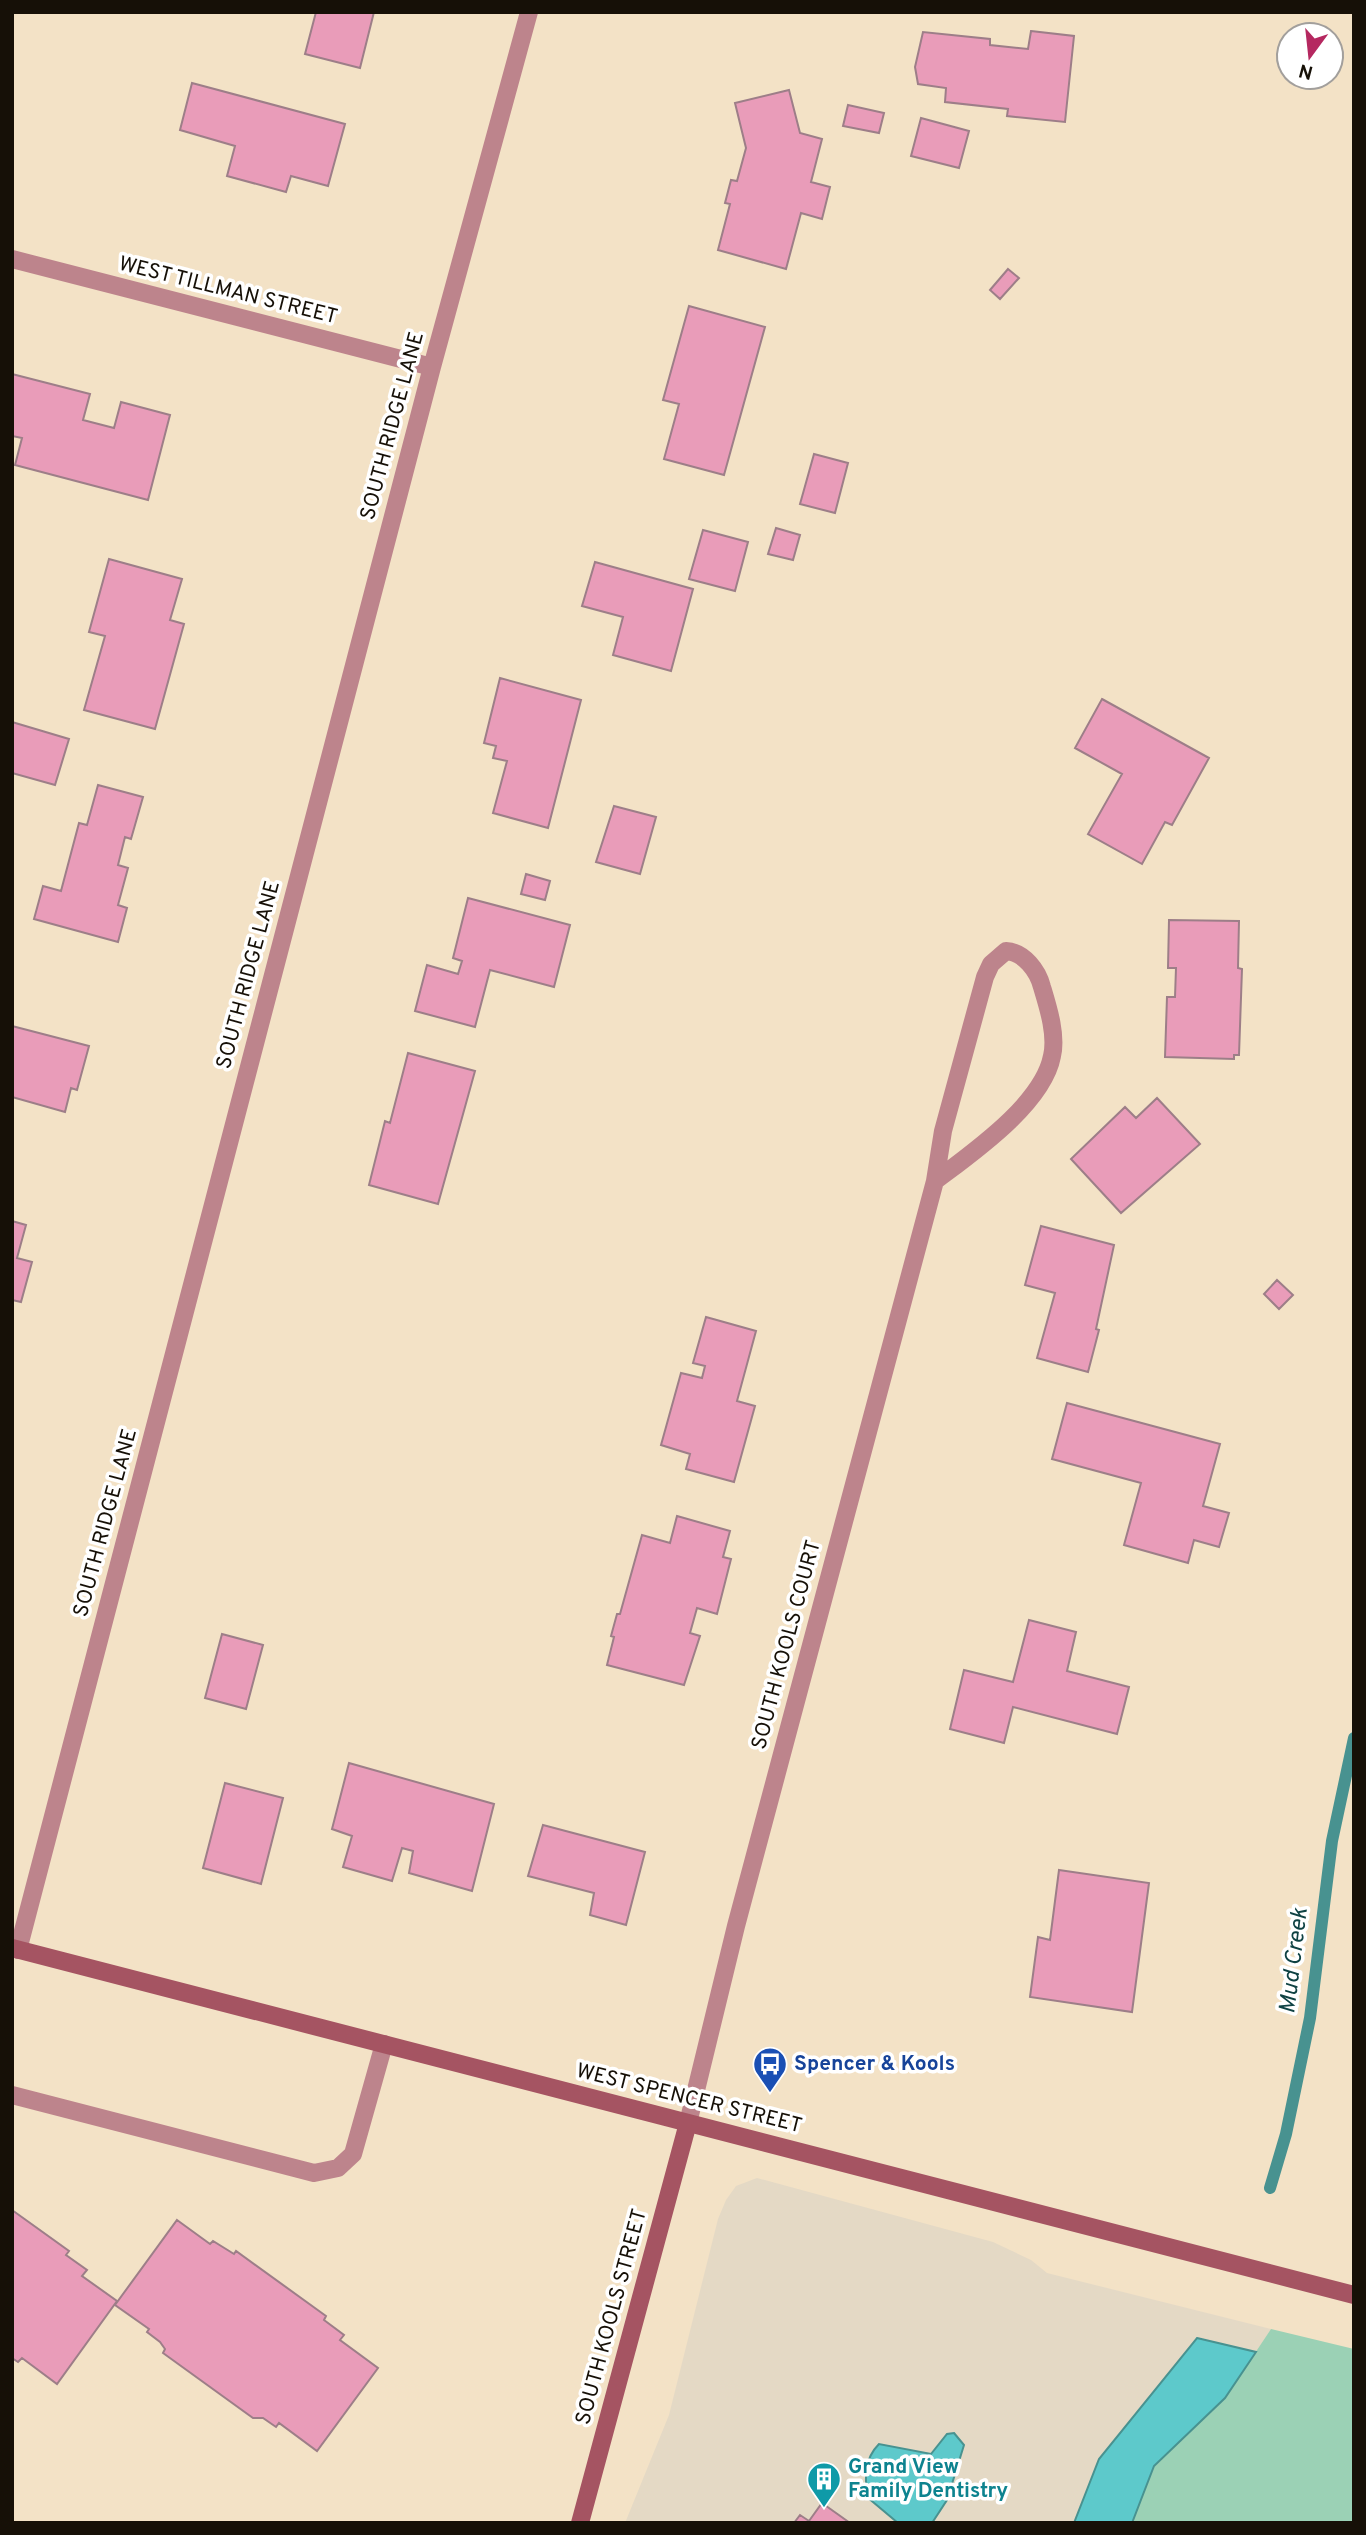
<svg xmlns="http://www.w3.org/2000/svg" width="1366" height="2535" viewBox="0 0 1366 2535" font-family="Overpass,sans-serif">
	<rect width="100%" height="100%" fill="#f3e2c6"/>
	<!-- commercial -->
	<path fill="#e4d9c5" d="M 757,2178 L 993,2242 L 1031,2260 L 1047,2273 L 1271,2329 L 1225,2398 L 1154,2466 L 1132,2523 L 625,2523 L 669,2415 L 718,2219 L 726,2200 L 736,2186 Z"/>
	<!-- green -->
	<path fill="#9bd1b5" d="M 1271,2329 L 1354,2349 L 1354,2523 L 1132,2523 L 1154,2466 L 1225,2398 Z"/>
	<!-- water -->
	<path fill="#5dc9cb" stroke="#489290" stroke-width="2" d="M 1197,2338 L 1256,2352 L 1225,2398 L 1154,2466 L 1132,2523 L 1074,2523 L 1099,2459 Z
		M 954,2433 L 964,2445 L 947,2500 L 932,2523 L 898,2523 L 867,2497 C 865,2477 864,2459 879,2444 L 931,2454 L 947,2434 Z"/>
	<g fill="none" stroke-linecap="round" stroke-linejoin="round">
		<!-- stream -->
		<path stroke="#489290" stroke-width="12" d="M 1270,2188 L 1286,2134 L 1310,2018 L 1332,1841 L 1354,1738"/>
	</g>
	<!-- building -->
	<path fill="#e99cb9" stroke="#9d7e88" stroke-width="2" d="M 316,12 L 374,12 L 360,68 L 305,54 Z
		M 1031,31 L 1074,36 L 1065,122 L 1007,116 L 1008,109 L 945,102 L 946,88 L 918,84 L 915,67 L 923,32 L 990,39 L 990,45 L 1028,49 Z
		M 192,83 L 345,124 L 328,186 L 291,176 L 286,192 L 227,176 L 235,146 L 180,130 Z
		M 789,90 L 800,133 L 822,139 L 811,182 L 830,187 L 822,219 L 801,213 L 786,269 L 718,250 L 730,204 L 725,203 L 731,180 L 737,181 L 746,148 L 735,103 Z
		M 848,105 L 884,113 L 879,133 L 843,126 Z
		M 921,118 L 969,131 L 959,168 L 911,156 Z
		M 1008,269 L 1019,278 L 1000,299 L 990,290 Z
		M 689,306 L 765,327 L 724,475 L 664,459 L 679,404 L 663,400 Z
		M 12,374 L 90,394 L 83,420 L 114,428 L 121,402 L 170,415 L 148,500 L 15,465 L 22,438 L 12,436 Z
		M 814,454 L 848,463 L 835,513 L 800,504 Z
		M 776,528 L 800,535 L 793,560 L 768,554 Z
		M 703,530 L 748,542 L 735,591 L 689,579 Z
		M 109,559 L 182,579 L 170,620 L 184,624 L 155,729 L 84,710 L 105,636 L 89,632 Z
		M 595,562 L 693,589 L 671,671 L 613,655 L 623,617 L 582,606 Z
		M 500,678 L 581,700 L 548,828 L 493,813 L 507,761 L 493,758 L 496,746 L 484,743 Z
		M 1102,699 L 1209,758 L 1172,825 L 1165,822 L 1142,864 L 1088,834 L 1122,774 L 1075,748 Z
		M 12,722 L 69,739 L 55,785 L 12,773 Z
		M 98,785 L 143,797 L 131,839 L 125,837 L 118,865 L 128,868 L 118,905 L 127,908 L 118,942 L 34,919 L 43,886 L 61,891 L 79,823 L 87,825 Z
		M 614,806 L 656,817 L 640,874 L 596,862 Z
		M 526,874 L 550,881 L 545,900 L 521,894 Z
		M 468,898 L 570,925 L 554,987 L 490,970 L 475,1027 L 415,1011 L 427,965 L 458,974 L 462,961 L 453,958 Z
		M 1169,920 L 1239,921 L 1238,968 L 1242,969 L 1239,1055 L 1234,1055 L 1234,1059 L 1165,1057 L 1167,997 L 1175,997 L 1176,968 L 1168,968 Z
		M 12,1026 L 89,1046 L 77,1090 L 71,1088 L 65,1112 L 12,1097 Z
		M 408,1053 L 475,1071 L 438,1204 L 369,1185 L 385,1121 L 390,1123 Z
		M 1157,1098 L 1200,1144 L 1121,1213 L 1071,1159 L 1125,1107 L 1136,1118 Z
		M 12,1221 L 26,1225 L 17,1258 L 32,1262 L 21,1302 L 12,1300 Z
		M 1041,1226 L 1114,1245 L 1096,1329 L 1099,1330 L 1088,1372 L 1037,1358 L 1055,1293 L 1025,1285 Z
		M 1277,1280 L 1293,1295 L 1279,1309 L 1264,1294 Z
		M 706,1317 L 756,1331 L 737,1401 L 755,1406 L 734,1482 L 686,1469 L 690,1454 L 661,1445 L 681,1373 L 702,1378 L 705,1366 L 693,1363 Z
		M 1067,1403 L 1220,1444 L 1203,1506 L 1229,1513 L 1219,1547 L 1194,1540 L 1188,1563 L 1124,1545 L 1141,1483 L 1052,1459 Z
		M 677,1516 L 730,1531 L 723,1557 L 731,1559 L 717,1614 L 697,1608 L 690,1633 L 700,1636 L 684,1685 L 607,1665 L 614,1637 L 611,1636 L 617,1614 L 620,1614 L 642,1535 L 670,1543 Z
		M 1029,1620 L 1076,1632 L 1067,1671 L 1129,1687 L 1117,1734 L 1013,1707 L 1004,1743 L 950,1729 L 964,1670 L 1013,1682 Z
		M 222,1634 L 263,1645 L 246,1709 L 205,1698 Z
		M 349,1763 L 494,1804 L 472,1891 L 409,1873 L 413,1851 L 402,1848 L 392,1881 L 343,1867 L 352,1836 L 332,1829 Z
		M 225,1783 L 283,1798 L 261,1884 L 203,1868 Z
		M 543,1825 L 645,1852 L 626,1925 L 590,1915 L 594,1893 L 528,1876 Z
		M 1059,1870 L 1149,1883 L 1132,2012 L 1030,1997 L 1038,1937 L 1050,1940 Z
		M 12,2210 L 69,2251 L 66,2255 L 87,2270 L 82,2276 L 117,2301 L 57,2384 L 22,2358 L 18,2362 L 12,2358 Z
		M 177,2220 L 210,2244 L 213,2241 L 234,2254 L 236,2251 L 326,2316 L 324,2320 L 344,2335 L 340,2340 L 378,2368 L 317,2451 L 279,2423 L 276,2427 L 263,2418 L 253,2418 L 163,2353 L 165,2349 L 160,2342 L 147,2332 L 149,2329 L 115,2305 Z
		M 822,2503 L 850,2523 L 794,2523 L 800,2515 L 809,2521 Z"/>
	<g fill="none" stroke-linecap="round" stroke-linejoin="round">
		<!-- lane -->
		<path stroke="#bd848c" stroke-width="18" d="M 12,2095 L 314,2173 L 338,2168 L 353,2154 L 384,2044"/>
		<!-- street -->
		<path stroke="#bd848c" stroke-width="18" d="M 12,259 L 432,367
			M 18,1950 L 432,367 L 529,12
			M 688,2123 L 736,1926 L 935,1181 L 943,1131 L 985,977 L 991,964 L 1006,951 C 1024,952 1038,971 1042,987 C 1048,1007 1057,1035 1052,1056 C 1043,1104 972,1153 935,1181"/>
		<!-- secondary -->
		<path stroke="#a55462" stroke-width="18" d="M 12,1948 L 1354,2295
			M 580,2523 L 688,2123"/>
	</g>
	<!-- icons -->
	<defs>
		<g id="bus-pin" transform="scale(1.75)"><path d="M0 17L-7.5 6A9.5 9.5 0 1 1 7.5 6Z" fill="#1a4fb4" stroke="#fff"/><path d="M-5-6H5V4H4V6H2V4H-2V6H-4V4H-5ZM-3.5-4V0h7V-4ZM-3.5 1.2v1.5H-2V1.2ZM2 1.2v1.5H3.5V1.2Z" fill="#fff"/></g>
		<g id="building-pin" transform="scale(1.75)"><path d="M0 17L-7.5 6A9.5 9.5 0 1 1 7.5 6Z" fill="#0f9aa8" stroke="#fff"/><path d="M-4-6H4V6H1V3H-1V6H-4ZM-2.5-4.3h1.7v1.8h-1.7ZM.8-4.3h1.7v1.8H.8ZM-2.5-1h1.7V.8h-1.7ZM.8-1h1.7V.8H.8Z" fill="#fff"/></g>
	</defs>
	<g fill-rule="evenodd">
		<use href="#bus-pin" x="770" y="2064"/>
		<use href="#building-pin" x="824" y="2479"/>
	</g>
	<g text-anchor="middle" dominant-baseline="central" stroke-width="7" stroke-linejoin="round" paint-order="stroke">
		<!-- street labels -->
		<g font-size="21" fill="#161007" stroke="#fff">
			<text transform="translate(228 291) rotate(14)">WEST TILLMAN STREET</text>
			<text transform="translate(393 426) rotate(-75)">SOUTH RIDGE LANE</text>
			<text transform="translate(249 975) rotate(-75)">SOUTH RIDGE LANE</text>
			<text transform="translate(106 1523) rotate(-75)">SOUTH RIDGE LANE</text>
			<text transform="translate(787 1645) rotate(-75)">SOUTH KOOLS COURT</text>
			<text transform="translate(689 2099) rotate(14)">WEST SPENCER STREET</text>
			<text transform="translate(612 2317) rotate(-75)">SOUTH KOOLS STREET</text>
		</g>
		<!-- transit labels -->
		<g font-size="21" font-weight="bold" fill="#164399" stroke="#fff" text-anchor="start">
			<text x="794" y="2064">Spencer &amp; Kools</text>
		</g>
		<!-- culture labels -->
		<g font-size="21" font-weight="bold" fill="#0d838f" stroke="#fff" text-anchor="start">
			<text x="848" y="2467">Grand View<tspan x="848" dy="24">Family Dentistry</tspan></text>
		</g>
		<!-- water labels -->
		<g font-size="23" font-style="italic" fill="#0f4243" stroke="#fff">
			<text transform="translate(1295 1961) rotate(-83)">Mud Creek</text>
		</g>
	</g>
	<!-- border -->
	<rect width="1366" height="2535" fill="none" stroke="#161007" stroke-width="28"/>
	<!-- north arrow -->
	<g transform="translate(1310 56) rotate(195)"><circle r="33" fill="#ffffff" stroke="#a29f9c" stroke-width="2"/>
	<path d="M0-5L12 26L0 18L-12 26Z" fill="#b52860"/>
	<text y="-10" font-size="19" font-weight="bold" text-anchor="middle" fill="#161007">N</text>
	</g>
</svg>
